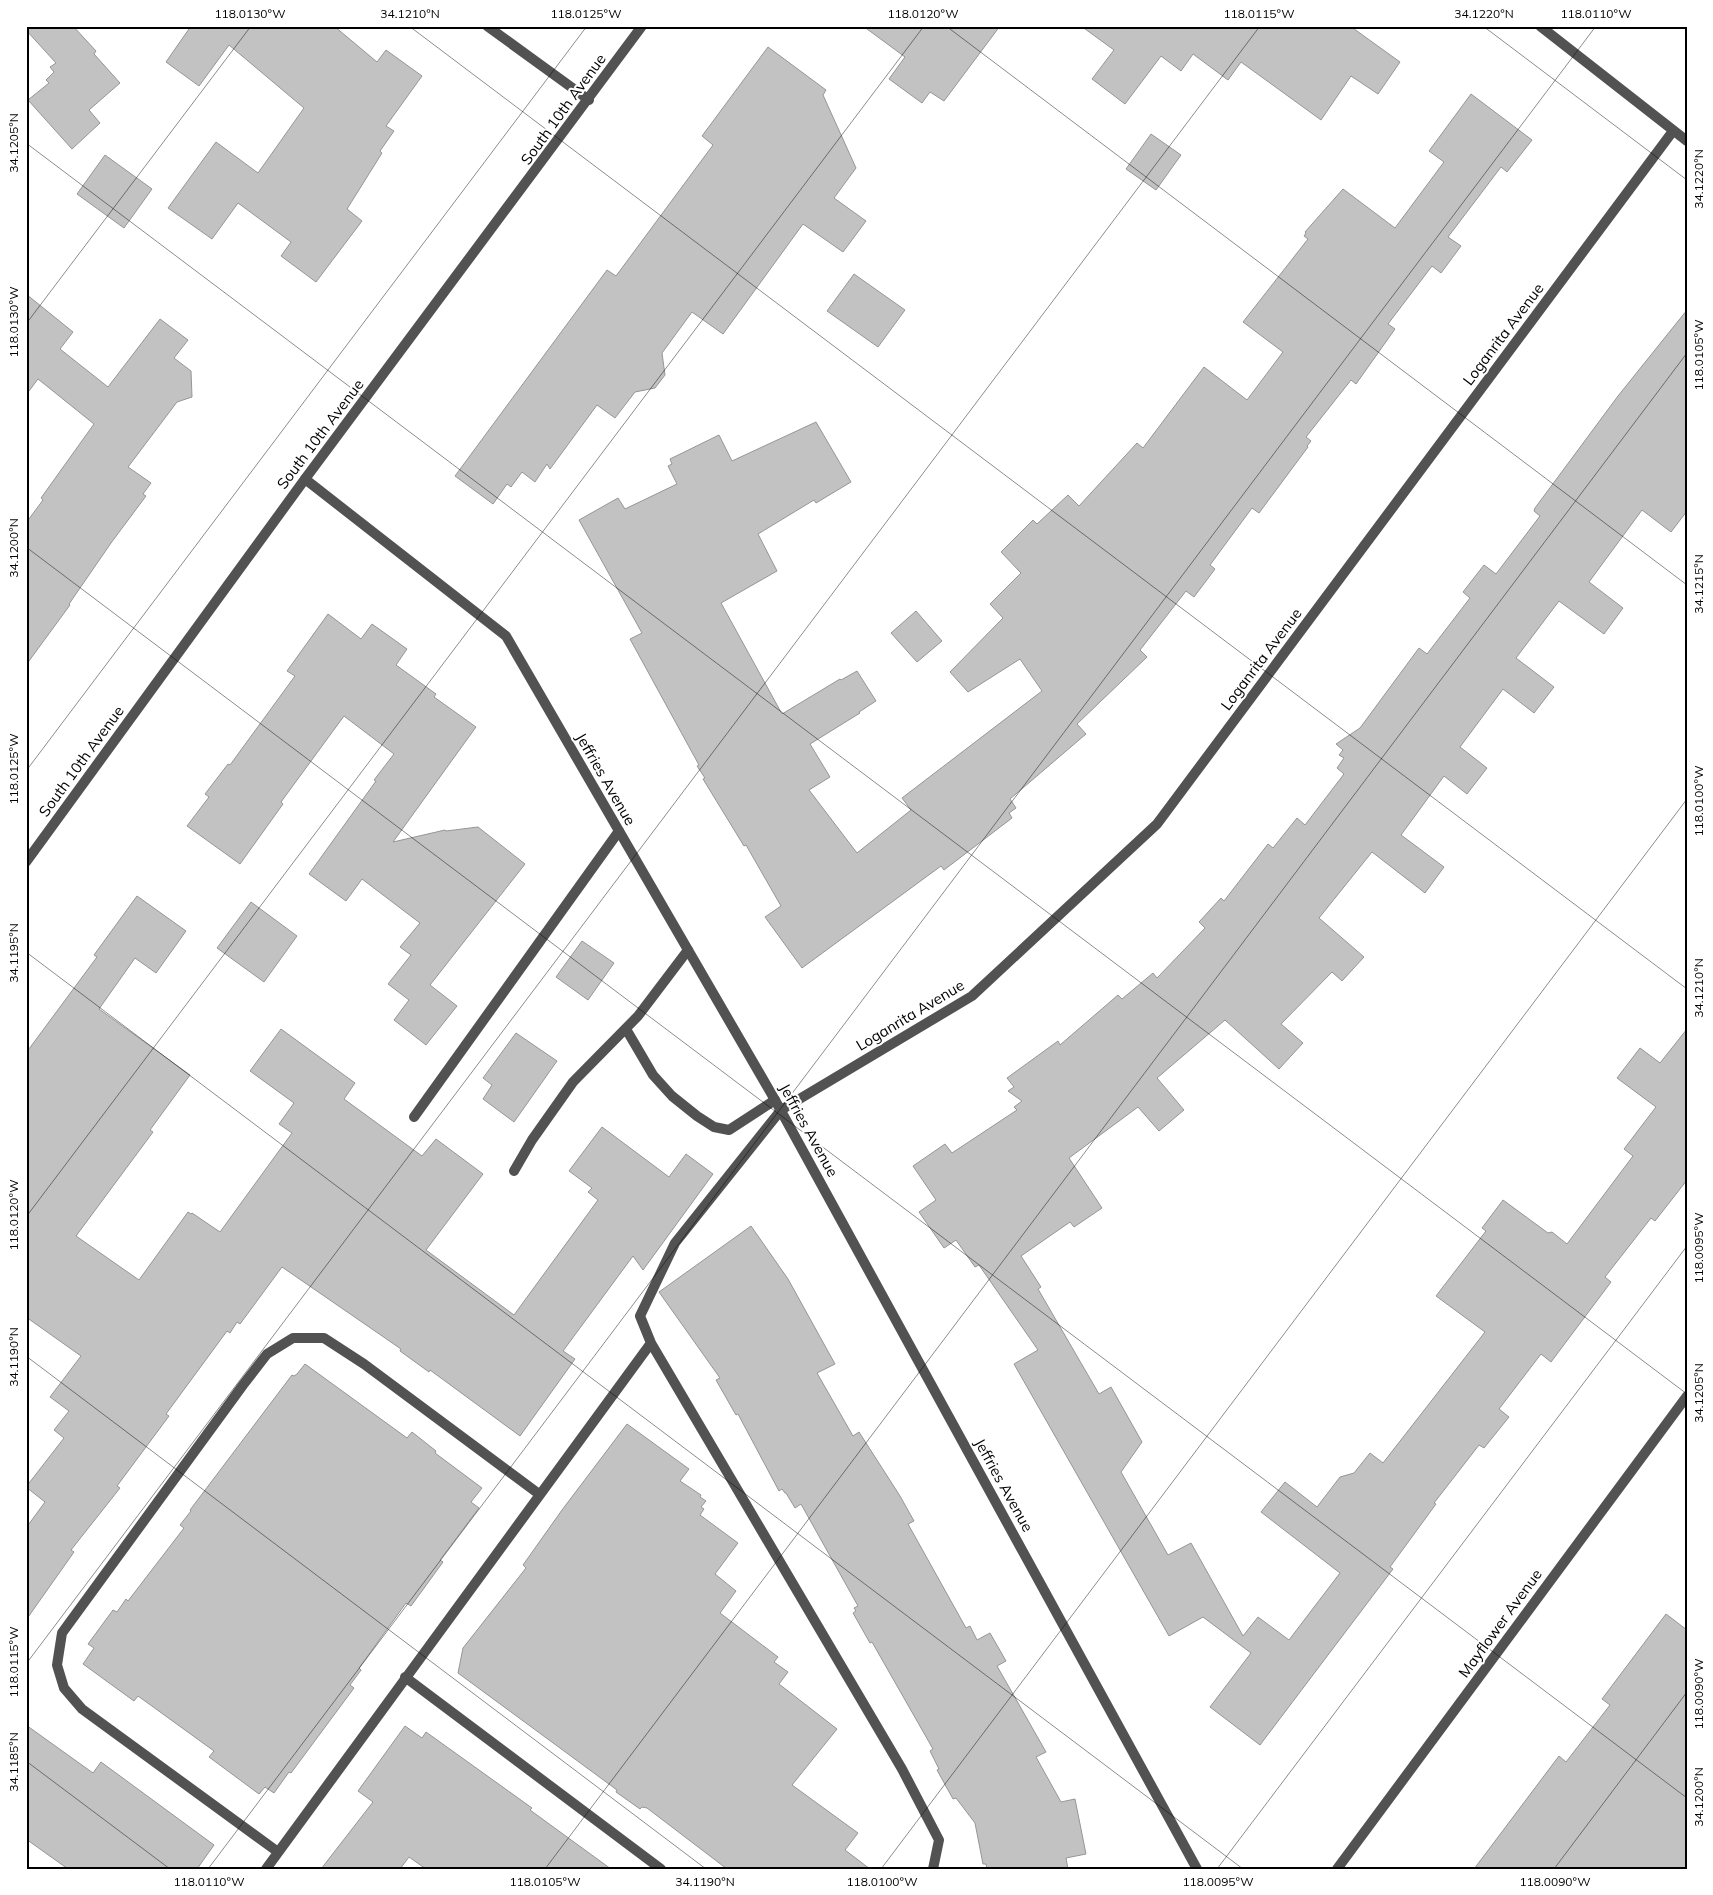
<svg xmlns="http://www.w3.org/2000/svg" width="1713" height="1895" viewBox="0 0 1713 1895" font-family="Mulish,sans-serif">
	<rect width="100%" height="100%" fill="#fff"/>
	<!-- building -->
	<path fill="#c2c2c2" stroke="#969696" d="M 26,26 L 73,26 L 96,51 L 94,54 L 120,83 L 89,110 L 100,123 L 72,149 L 28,100 L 49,83 L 46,80 L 54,72 L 50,67 L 56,63 L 26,30 Z
		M 191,26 L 334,26 L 377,62 L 386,50 L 422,76 L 386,126 L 394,131 L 380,151 L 382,153 L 347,209 L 362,221 L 316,282 L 281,256 L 291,242 L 238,203 L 212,239 L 168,208 L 216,142 L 258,173 L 304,108 L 229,45 L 199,86 L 166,62 Z
		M 863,26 L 1000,26 L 944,101 L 930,92 L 922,103 L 889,79 L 905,57 Z
		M 1081,26 L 1350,26 L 1400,62 L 1378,94 L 1351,76 L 1321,120 L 1241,62 L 1228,80 L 1193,54 L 1181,71 L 1161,56 L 1125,104 L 1092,79 L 1114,50 Z
		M 768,47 L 826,90 L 823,95 L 856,168 L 834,198 L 866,221 L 843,252 L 803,224 L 723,334 L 692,312 L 662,353 L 665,375 L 655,388 L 635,392 L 615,418 L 597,405 L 550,469 L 547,464 L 535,482 L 522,472 L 511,487 L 507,484 L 493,504 L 455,476 L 607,270 L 616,276 L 713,145 L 702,136 Z
		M 1471,94 L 1532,140 L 1507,172 L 1501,167 L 1448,237 L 1461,246 L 1441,273 L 1432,266 L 1388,324 L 1395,329 L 1356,384 L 1351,380 L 1306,437 L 1311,441 L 1307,446 L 1308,447 L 1259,513 L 1252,508 L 1210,565 L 1215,569 L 1194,597 L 1186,591 L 1140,650 L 1147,657 L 1077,724 L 1086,734 L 1010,799 L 1016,808 L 1009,813 L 1012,818 L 944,870 L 941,866 L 802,968 L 765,917 L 781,906 L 746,845 L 744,846 L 703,779 L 705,778 L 697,766 L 699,765 L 630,639 L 642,633 L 579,520 L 618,498 L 625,509 L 677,484 L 668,466 L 672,464 L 670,459 L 719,435 L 732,461 L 816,422 L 851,482 L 816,503 L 814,500 L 758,534 L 777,571 L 721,603 L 782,714 L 840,679 L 841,680 L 857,671 L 876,701 L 859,712 L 860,713 L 810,744 L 830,777 L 809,790 L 857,853 L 911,810 L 902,798 L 1042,691 L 1020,659 L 968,692 L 950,672 L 1003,618 L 990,604 L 1021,573 L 1001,552 L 1033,520 L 1037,524 L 1068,495 L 1079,506 L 1137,443 L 1143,448 L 1204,367 L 1247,400 L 1283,352 L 1243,322 L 1308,239 L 1304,236 L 1306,233 L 1305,232 L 1343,189 L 1395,228 L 1444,162 L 1429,151 Z
		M 1151,134 L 1181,155 L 1156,190 L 1126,169 Z
		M 105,155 L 152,189 L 124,228 L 77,194 Z
		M 854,274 L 905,310 L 878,347 L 827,311 Z
		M 26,294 L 73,332 L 60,349 L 108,387 L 160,319 L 188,340 L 174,358 L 191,371 L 192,397 L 177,402 L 128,467 L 151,483 L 143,494 L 146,496 L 111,543 L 69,604 L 70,605 L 26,665 L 26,523 L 43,500 L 41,498 L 94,424 L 38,379 L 26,395 Z
		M 1687,310 L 1687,511 L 1671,532 L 1642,510 L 1589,582 L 1623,608 L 1604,634 L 1559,601 L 1516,658 L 1554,687 L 1534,713 L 1503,689 L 1460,747 L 1487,768 L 1467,794 L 1444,776 L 1401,835 L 1444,867 L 1425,893 L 1372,852 L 1319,918 L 1364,957 L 1342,981 L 1332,972 L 1281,1024 L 1303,1043 L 1279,1069 L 1225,1020 L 1157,1078 L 1184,1110 L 1159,1131 L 1138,1107 L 1069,1158 L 1102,1208 L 1074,1227 L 1070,1222 L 1021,1256 L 1041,1287 L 1038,1289 L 1099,1394 L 1111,1387 L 1142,1442 L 1121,1472 L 1168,1555 L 1191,1543 L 1243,1636 L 1258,1617 L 1289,1640 L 1340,1573 L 1261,1512 L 1285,1482 L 1317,1507 L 1340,1477 L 1354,1473 L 1370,1453 L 1383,1463 L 1485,1332 L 1436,1296 L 1486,1231 L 1482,1228 L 1503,1200 L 1548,1233 L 1552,1232 L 1567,1244 L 1633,1156 L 1624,1149 L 1656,1107 L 1617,1078 L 1640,1048 L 1660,1063 L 1687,1029 L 1687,1180 L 1655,1221 L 1651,1218 L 1605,1277 L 1611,1282 L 1551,1362 L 1541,1354 L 1499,1409 L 1509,1417 L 1484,1448 L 1479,1445 L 1434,1503 L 1436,1504 L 1390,1567 L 1393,1569 L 1260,1745 L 1210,1707 L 1251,1653 L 1203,1617 L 1169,1636 L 1014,1364 L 1038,1350 L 979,1265 L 975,1267 L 956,1240 L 944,1248 L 919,1212 L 936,1200 L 913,1166 L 945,1144 L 952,1153 L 1017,1110 L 1014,1107 L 1022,1101 L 1008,1091 L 1014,1087 L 1007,1078 L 1058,1041 L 1060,1045 L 1118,995 L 1122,999 L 1153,973 L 1157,978 L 1205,928 L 1199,922 L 1221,898 L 1224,901 L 1268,844 L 1273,848 L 1297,818 L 1305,825 L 1344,774 L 1337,768 L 1344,758 L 1339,755 L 1343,750 L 1336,744 L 1360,728 L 1419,648 L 1427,654 L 1470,598 L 1463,592 L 1484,565 L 1496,574 L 1540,516 L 1534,511 L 1535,508 L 1618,396 Z
		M 916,611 L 942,641 L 917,662 L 891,633 Z
		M 328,614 L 361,639 L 372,624 L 407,649 L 396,665 L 436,694 L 434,697 L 476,727 L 393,842 L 445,830 L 446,831 L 478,827 L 525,864 L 430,985 L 457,1006 L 426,1045 L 394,1020 L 409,1000 L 388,984 L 411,955 L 400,947 L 420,923 L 362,879 L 346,901 L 309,874 L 376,781 L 374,780 L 394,754 L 344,716 L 281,802 L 283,804 L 240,864 L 187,826 L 209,797 L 205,794 L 228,764 L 230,765 L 295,676 L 287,671 Z
		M 137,896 L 186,931 L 156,973 L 135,958 L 99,1009 L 190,1075 L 150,1130 L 153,1132 L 76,1236 L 139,1280 L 188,1212 L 191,1214 L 192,1213 L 220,1232 L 292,1133 L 279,1124 L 294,1103 L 250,1071 L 281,1029 L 355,1083 L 344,1099 L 422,1156 L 436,1139 L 483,1174 L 426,1250 L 514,1315 L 598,1200 L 588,1192 L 592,1188 L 569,1171 L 602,1127 L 669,1177 L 686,1154 L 713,1174 L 643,1270 L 633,1256 L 563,1351 L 575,1359 L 520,1436 L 430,1370 L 429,1372 L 400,1351 L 401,1349 L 282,1267 L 240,1324 L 237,1322 L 230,1333 L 227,1331 L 166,1414 L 169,1416 L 117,1486 L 120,1488 L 71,1550 L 74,1552 L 26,1620 L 26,1528 L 45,1502 L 26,1487 L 64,1438 L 54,1430 L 69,1411 L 50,1397 L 81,1356 L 26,1317 L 26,1053 L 97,957 L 94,955 Z
		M 251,902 L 297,936 L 264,982 L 217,948 Z
		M 582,941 L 614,963 L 588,1000 L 556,977 Z
		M 516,1033 L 557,1061 L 514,1122 L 483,1099 L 492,1085 L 483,1078 Z
		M 751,1226 L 788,1279 L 835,1364 L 817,1373 L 853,1436 L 859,1432 L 900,1496 L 914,1521 L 908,1524 L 966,1628 L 970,1626 L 977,1640 L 990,1633 L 1006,1661 L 997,1666 L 1046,1752 L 1036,1757 L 1061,1802 L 1075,1799 L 1086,1854 L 1066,1858 L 1068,1869 L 987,1869 L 986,1864 L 983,1864 L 975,1823 L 956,1798 L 953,1799 L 937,1770 L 939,1769 L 930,1751 L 933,1749 L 872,1642 L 870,1643 L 853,1613 L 856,1611 L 854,1608 L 858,1606 L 801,1504 L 795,1508 L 786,1493 L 785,1493 L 782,1489 L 779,1491 L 738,1414 L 736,1415 L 716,1380 L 720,1378 L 659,1292 Z
		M 305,1364 L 407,1438 L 412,1432 L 436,1451 L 435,1453 L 482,1488 L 471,1502 L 479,1508 L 440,1560 L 443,1562 L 411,1606 L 406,1603 L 359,1668 L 361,1670 L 350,1685 L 354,1688 L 291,1773 L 289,1772 L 274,1793 L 265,1787 L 259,1794 L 209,1757 L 214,1751 L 138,1696 L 134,1701 L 83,1664 L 94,1648 L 88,1644 L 113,1610 L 117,1612 L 126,1599 L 128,1601 L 184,1528 L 180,1525 L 191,1511 L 190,1510 L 292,1375 L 294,1376 L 297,1374 Z
		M 627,1424 L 689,1469 L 680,1481 L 701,1495 L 700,1497 L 706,1501 L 701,1507 L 704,1509 L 700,1515 L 738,1543 L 715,1574 L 736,1591 L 720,1613 L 778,1657 L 774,1662 L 788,1672 L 779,1684 L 837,1729 L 792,1785 L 858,1833 L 845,1850 L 870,1869 L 727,1869 L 647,1808 L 642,1807 L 640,1809 L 616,1792 L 617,1790 L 458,1673 L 463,1648 L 526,1568 L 523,1565 L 562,1510 Z
		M 1666,1614 L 1687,1630 L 1687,1869 L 1474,1869 L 1559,1756 L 1566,1762 L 1610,1705 L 1602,1699 Z
		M 26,1725 L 93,1773 L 101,1762 L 214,1845 L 197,1869 L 68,1869 L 26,1839 Z
		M 405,1726 L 422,1738 L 426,1732 L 532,1808 L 530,1810 L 611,1869 L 426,1869 L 409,1857 L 400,1869 L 321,1869 L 373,1802 L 358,1791 Z"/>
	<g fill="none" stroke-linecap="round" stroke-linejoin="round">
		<!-- service -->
		<path stroke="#525252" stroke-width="10" d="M 626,1029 L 653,1075 L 672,1096 L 697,1116 L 714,1127 L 729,1130 L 775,1100
			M 414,1117 L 619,831
			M 514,1171 L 532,1140 L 573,1082 L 638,1016 L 688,950
			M 651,1343 L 640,1316 L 675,1243 L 781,1110
			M 405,1677 L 661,1869
			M 278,1852 L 82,1709 L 64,1688 L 57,1665 L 62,1633 L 243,1385 L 267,1354 L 293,1338 L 324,1338 L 364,1364 L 539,1494
			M 266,1869 L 651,1343 L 902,1769 L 939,1840 L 933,1869"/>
		<!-- minor -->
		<path stroke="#525252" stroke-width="10" d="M 487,26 L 589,100
			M 305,479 L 506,636 L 775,1100 L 1197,1869
			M 781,1110 L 972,996 L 1157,824 L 1673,131"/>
		<!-- tertiary -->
		<path stroke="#525252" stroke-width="10" d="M 1540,26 L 1687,141
			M 26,862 L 305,479 L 642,26
			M 1337,1869 L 1687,1396"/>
	</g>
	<!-- ticks -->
	<path fill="none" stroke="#000" stroke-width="1" stroke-opacity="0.45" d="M 409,26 L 1687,989M 946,26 L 1687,585M 1483,26 L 1687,180M 26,143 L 1687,1394M 26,324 L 251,26M 26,547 L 1687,1798M 26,771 L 587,26M 26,952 L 1243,1869M 26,1217 L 924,26M 26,1356 L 706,1869M 26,1664 L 1260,26M 26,1761 L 170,1869M 208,1869 L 1596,26M 545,1869 L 1687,353M 881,1869 L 1687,799M 1217,1869 L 1687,1246M 1554,1869 L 1687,1692"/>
	<g text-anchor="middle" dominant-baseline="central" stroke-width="4" stroke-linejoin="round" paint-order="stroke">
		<!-- street labels -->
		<g font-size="15" fill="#000" stroke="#fff">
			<text transform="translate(563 109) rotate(-54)">South 10th Avenue</text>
			<text transform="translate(1503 334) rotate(-53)">Loganrita Avenue</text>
			<text transform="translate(320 434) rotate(-53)">South 10th Avenue</text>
			<text transform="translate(1261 659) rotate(-53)">Loganrita Avenue</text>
			<text transform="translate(81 761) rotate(-54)">South 10th Avenue</text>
			<text transform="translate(606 779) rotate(60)">Jeffries Avenue</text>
			<text transform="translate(910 1015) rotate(-31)">Loganrita Avenue</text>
			<text transform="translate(809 1130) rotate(61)">Jeffries Avenue</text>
			<text transform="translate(1004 1485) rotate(61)">Jeffries Avenue</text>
			<text transform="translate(1500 1623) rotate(-54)">Mayflower Avenue</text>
		</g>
	</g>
	<!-- border -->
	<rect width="1713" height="1895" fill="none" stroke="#ffffff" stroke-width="55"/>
	<rect x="28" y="28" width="1658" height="1840" fill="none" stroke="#000" stroke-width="2"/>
	<g font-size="12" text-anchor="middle" fill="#000">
		<text x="250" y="18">118.0130°W</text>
		<text x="410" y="18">34.1210°N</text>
		<text x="586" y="18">118.0125°W</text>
		<text x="923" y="18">118.0120°W</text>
		<text x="1259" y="18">118.0115°W</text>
		<text x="1484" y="18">34.1220°N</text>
		<text x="1596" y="18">118.0110°W</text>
		<text transform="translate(14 143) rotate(-90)" y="4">34.1205°N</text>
		<text transform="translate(1699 179) rotate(-90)" y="4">34.1220°N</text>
		<text transform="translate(14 322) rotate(-90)" y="4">118.0130°W</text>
		<text transform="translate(1699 355) rotate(-90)" y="4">118.0105°W</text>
		<text transform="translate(14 548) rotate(-90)" y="4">34.1200°N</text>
		<text transform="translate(1699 584) rotate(-90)" y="4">34.1215°N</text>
		<text transform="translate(14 769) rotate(-90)" y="4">118.0125°W</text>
		<text transform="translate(1699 801) rotate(-90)" y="4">118.0100°W</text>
		<text transform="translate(14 953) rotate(-90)" y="4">34.1195°N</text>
		<text transform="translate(1699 988) rotate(-90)" y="4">34.1210°N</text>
		<text transform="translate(14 1215) rotate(-90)" y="4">118.0120°W</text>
		<text transform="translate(1699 1248) rotate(-90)" y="4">118.0095°W</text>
		<text transform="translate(14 1357) rotate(-90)" y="4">34.1190°N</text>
		<text transform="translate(1699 1393) rotate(-90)" y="4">34.1205°N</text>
		<text transform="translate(14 1662) rotate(-90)" y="4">118.0115°W</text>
		<text transform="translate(1699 1694) rotate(-90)" y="4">118.0090°W</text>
		<text transform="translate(14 1762) rotate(-90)" y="4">34.1185°N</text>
		<text transform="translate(1699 1797) rotate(-90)" y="4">34.1200°N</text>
		<text x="209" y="1886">118.0110°W</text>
		<text x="545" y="1886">118.0105°W</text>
		<text x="705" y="1886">34.1190°N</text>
		<text x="882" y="1886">118.0100°W</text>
		<text x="1218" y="1886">118.0095°W</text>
		<text x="1555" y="1886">118.0090°W</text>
	</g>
</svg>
